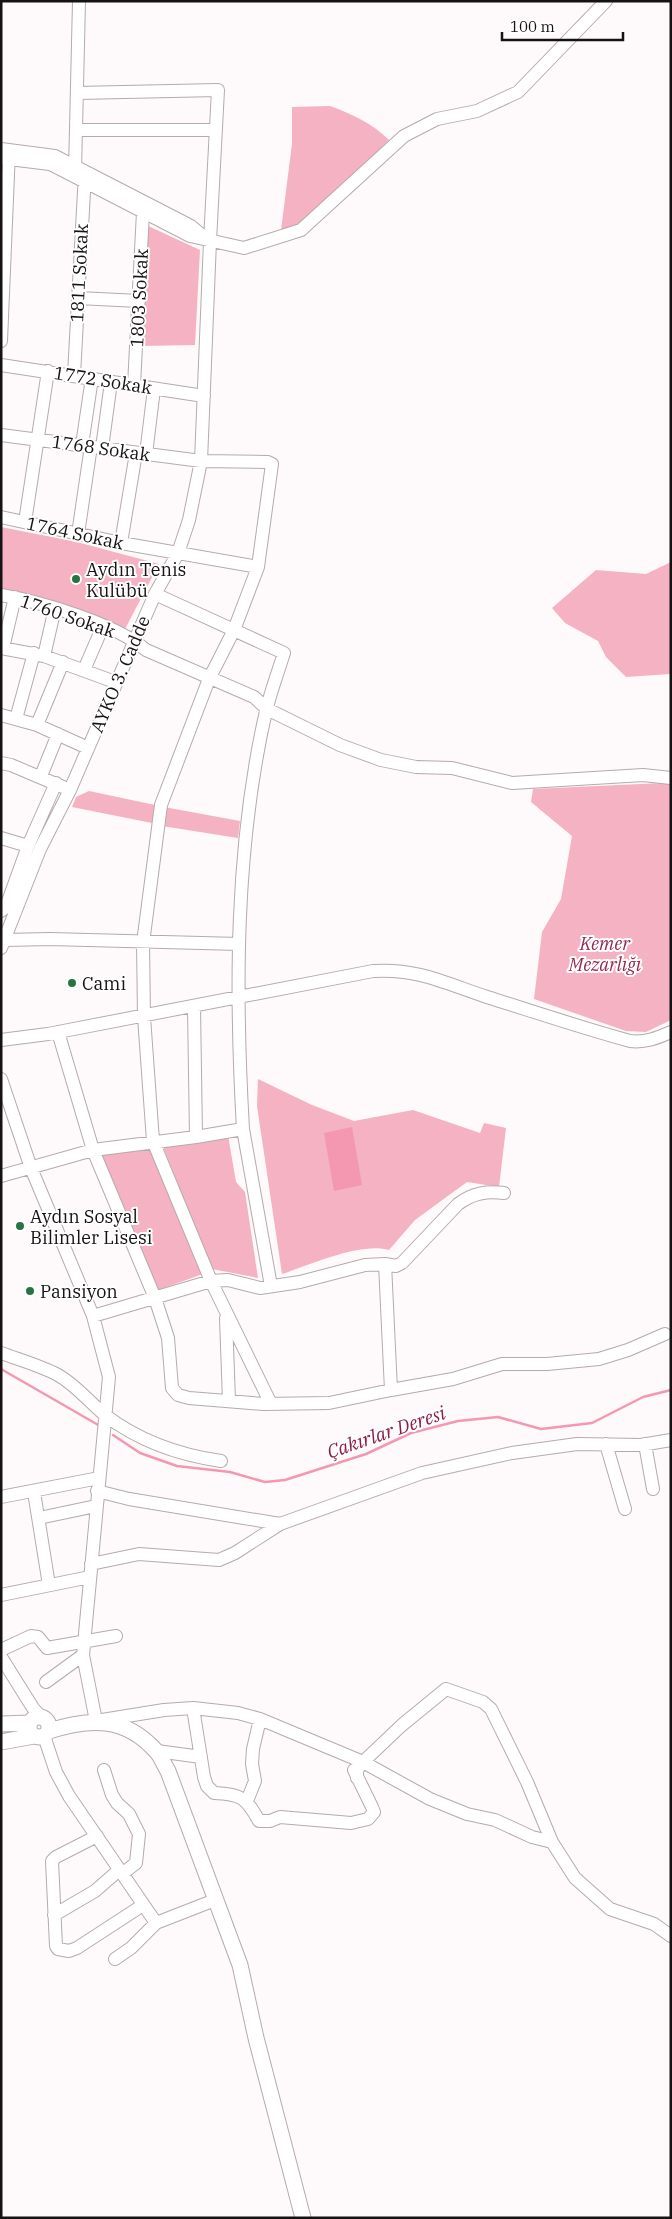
<svg xmlns="http://www.w3.org/2000/svg" width="672" height="2219" viewBox="0 0 672 2219" font-family="'IBM Plex Serif',serif">
	<rect width="100%" height="100%" fill="#fef9fa"/>
	<!-- green -->
	<path fill="#f4b2c3" d="M 330,106 C 352,114 373,124 389,140 C 366,162 310,228 281,230 L 292,144 L 292,107 Z
		M 146,225 L 200,250 L 195,345 L 142,346 Z
		M 1,527 L 77,542 L 159,564 L 124,631 L 1,593 Z
		M 671,562 L 671,674 L 626,677 L 606,657 L 598,641 L 565,623 L 552,608 L 596,570 L 646,574 Z
		M 671,774 L 671,1020 L 646,1032 L 626,1031 L 534,999 L 542,932 L 561,899 L 572,836 L 531,802 L 533,789 L 662,783 Z
		M 89,791 L 155,805 L 152,823 L 72,807 L 76,797 Z
		M 164,807 L 240,821 L 238,838 L 162,826 Z
		M 258,1079 L 312,1105 L 354,1121 L 413,1110 L 480,1133 L 484,1123 L 506,1128 L 499,1187 L 467,1182 L 415,1220 L 389,1250 C 360,1242 310,1265 282,1274 L 257,1106 Z
		M 228,1135 L 236,1182 L 245,1192 L 258,1278 L 212,1269 L 162,1144 Z
		M 149,1147 L 203,1274 L 158,1290 L 99,1153 Z"/>
	<!-- water -->
	<path fill="#f498b1" d="M 352,1127 L 362,1185 L 334,1191 L 324,1133 Z"/>
	<g fill="none" stroke-linecap="round" stroke-linejoin="round">
		<!-- stream -->
		<path stroke="#f498b1" stroke-width="2.5" d="M 1,1369 L 100,1426
			M 113,1435 L 140,1453 L 177,1466 L 230,1472 L 265,1482 L 285,1480 L 366,1454 L 411,1433 L 458,1421 L 498,1417 L 541,1429 L 592,1423 L 643,1397 L 671,1390"/>
		<!-- minor casing -->
		<g stroke="#b6aaac" stroke-width="14">
			<path id="minor" d="M 76,130 L 216,130
				M 1,149 L 55,156 L 191,226 L 205,238
				M 1,158 L 50,164 L 58,168 L 190,236 L 244,248 L 301,230 L 404,136 L 437,119 L 477,111 L 518,92 L 606,1
				M 75,171 L 79,1
				M 78,298 L 139,301
				M 1,341 L 9,151
				M 1,365 L 204,396
				M 74,375 L 85,173
				M 134,385 L 143,212
				M 1,435 L 201,461 L 268,462 L 272,464 L 258,567 L 121,543 L 1,517
				M 82,445 L 92,378
				M 102,448 L 111,382
				M 146,454 L 154,389
				M 25,522 L 48,371
				M 78,534 L 91,446
				M 121,543 L 136,453
				M 258,567 L 234,630 L 209,679 L 161,805 L 143,943 L 144,1017 L 153,1141 L 211,1281 L 271,1404
				M 1,595 C 42,602 116,624 146,650 L 254,697 L 267,709 L 340,745 L 381,760 L 416,767 L 452,768 L 512,783 L 643,775 L 671,778
				M 1,648 L 44,656 L 115,682
				M 3,648 L 15,597
				M 44,656 L 55,608
				M 84,670 L 103,626
				M 1,715 L 37,725 L 88,748
				M 16,719 L 34,653
				M 37,725 L 63,662
				M 1,763 L 11,765 L 63,787
				M 41,776 L 58,734
				M 1,838 L 28,846
				M 1,911 L 6,907 L 28,846 L 56,783
				M 4,940 L 50,939 L 239,944
				M 1,948 L 40,849 L 70,790 L 155,594 L 178,553 L 189,520 L 201,461 L 210,241 L 218,90 L 77,93
				M 194,1007 L 196,1137
				M 58,1032 L 93,1150 L 155,1298 L 168,1338 L 172,1388 L 178,1395 L 189,1398 L 264,1404 L 329,1403 L 391,1390 L 385,1264 L 365,1265 L 300,1282 L 260,1288 L 228,1280 L 211,1281 L 93,1316
				M 1,1040 L 48,1034 L 373,971 C 418,968 447,984 487,997 C 535,1012 582,1028 630,1041 C 645,1043 657,1038 671,1032
				M 1,1079 L 31,1168 L 93,1316 L 109,1377 L 83,1655 L 96,1721 L 164,1710 L 193,1708 L 238,1713 L 260,1719 L 363,1762 L 430,1799 L 467,1814 L 495,1820 L 532,1837 L 552,1842
				M 243,1129 L 271,1286
				M 1,1176 L 93,1150 L 196,1137 L 243,1129 C 235,990 235,847 266,711 C 271,691 278,672 284,653 L 155,594
				M 385,1264 L 396,1266 L 402,1263 L 458,1204 C 473,1193 486,1191 504,1193
				M 226,1318 L 229,1401
				M 1,1353 C 20,1360 41,1366 58,1375 C 76,1385 89,1402 105,1415 C 139,1441 179,1455 221,1461
				M 391,1390 L 453,1379 L 502,1364 L 547,1364 L 599,1359 L 628,1350 L 665,1334
				M 606,1444 L 625,1509
				M 645,1444 L 653,1489
				M 97,1491 L 129,1499 L 280,1524
				M 34,1492 L 49,1585
				M 1,1497 L 99,1478
				M 39,1518 L 96,1506
				M 91,1564 L 139,1554 L 219,1560 L 235,1553 L 280,1524 L 422,1473 L 512,1453 L 577,1444 L 641,1445 L 671,1440
				M 1,1595 L 90,1577
				M 1,1650 L 31,1636 L 38,1637 L 47,1648 L 116,1636
				M 1,1657 L 33,1708 L 40,1716
				M 46,1682 L 83,1655
				M 193,1708 L 204,1777 L 207,1786 L 214,1793 C 242,1794 246,1798 259,1821 L 270,1821 L 280,1817 L 351,1823 L 368,1819 L 374,1812 L 372,1807 L 354,1770
				M 44,1736 L 56,1772 L 69,1796 L 156,1923
				M 157,1751 L 201,1757
				M 104,1770 L 112,1795 L 117,1803 L 129,1814 L 139,1834 L 136,1863 L 122,1874
				M 357,1778 L 357,1770 L 363,1762 L 402,1725 L 446,1689 L 483,1702 L 491,1709 L 527,1782 L 552,1842 L 575,1878 L 610,1909 L 654,1924 L 671,1936
				M 247,1801 L 255,1781 L 252,1764 L 253,1749 L 260,1719
				M 97,1836 L 56,1857 L 52,1861 L 56,1946 L 58,1949 L 69,1951 L 77,1948 L 143,1905
				M 54,1915 L 95,1891 L 119,1870
				M 115,1959 L 131,1948 L 156,1923 L 215,1900"/>
		</g>
		<!-- major casing -->
		<g stroke="#b6aaac" stroke-width="17">
			<path id="major" d="M29 1727a10 10 0 1 1 20 0a10 10 0 1 1-20 0Z
				M 1,1724 L 30,1723
				M 49,1731 C 89,1718 125,1716 156,1751 C 161,1756 164,1765 168,1771 L 240,1965 L 256,2038 L 303,2218
				M 1,1742 L 34,1736"/>
		</g>
		<!-- minor -->
		<use href="#minor" stroke="#fff" stroke-width="12"/>
		<!-- major -->
		<use href="#major" stroke="#fff" stroke-width="15"/>
	</g>
	<!-- markers -->
	<g fill="#267443" stroke="#fff" stroke-width="2">
		<circle cx="76" cy="579" r="5"/>
		<circle cx="72" cy="983" r="5"/>
		<circle cx="20" cy="1226" r="5"/>
		<circle cx="30" cy="1291" r="5"/>
	</g>
	<g text-anchor="middle" dominant-baseline="central" stroke-width="4" stroke-linejoin="round" paint-order="stroke">
		<!-- street labels -->
		<g font-size="18" fill="#161213" stroke="#fff">
			<text transform="translate(79 273) rotate(-87)">1811 Sokak</text>
			<text transform="translate(139 298) rotate(-87)">1803 Sokak</text>
			<text transform="translate(103 380) rotate(9)">1772 Sokak</text>
			<text transform="translate(101 448) rotate(8)">1768 Sokak</text>
			<text transform="translate(75 533) rotate(12)">1764 Sokak</text>
			<text transform="translate(68 616) rotate(19)">1760 Sokak</text>
			<text transform="translate(120 674) rotate(-67)">AYKO 3. Cadde</text>
		</g>
		<!-- poi labels -->
		<g font-size="18" fill="#161213" stroke="#fff" text-anchor="start">
			<text x="86" y="569">Aydın Tenis<tspan x="86" dy="21">Kulübü</tspan></text>
			<text x="82" y="983">Cami</text>
			<text x="30" y="1216">Aydın Sosyal<tspan x="30" dy="21">Bilimler Lisesi</tspan></text>
			<text x="40" y="1291">Pansiyon</text>
		</g>
		<!-- park labels -->
		<g font-size="18" font-style="italic" fill="#942a51" stroke="#fff">
			<text x="605" y="943">Kemer<tspan x="605" dy="21">Mezarlığı</tspan></text>
		</g>
		<!-- water labels -->
		<g font-size="19" font-style="italic" fill="#891f48" stroke="#fff">
			<text transform="translate(386 1432) rotate(-19)">Çakırlar Deresi</text>
		</g>
	</g>
	<!-- border -->
	<rect width="672" height="2219" fill="none" stroke="#161213" stroke-width="5"/>
	<!-- scale -->
	<path d="M502 32v8h121v-8" fill="none" stroke="#161213" stroke-width="2.5"/>
	<text x="510" y="32" font-size="15" fill="#161213" stroke="#ffffff" stroke-width="4" paint-order="stroke">100 m</text>
</svg>
